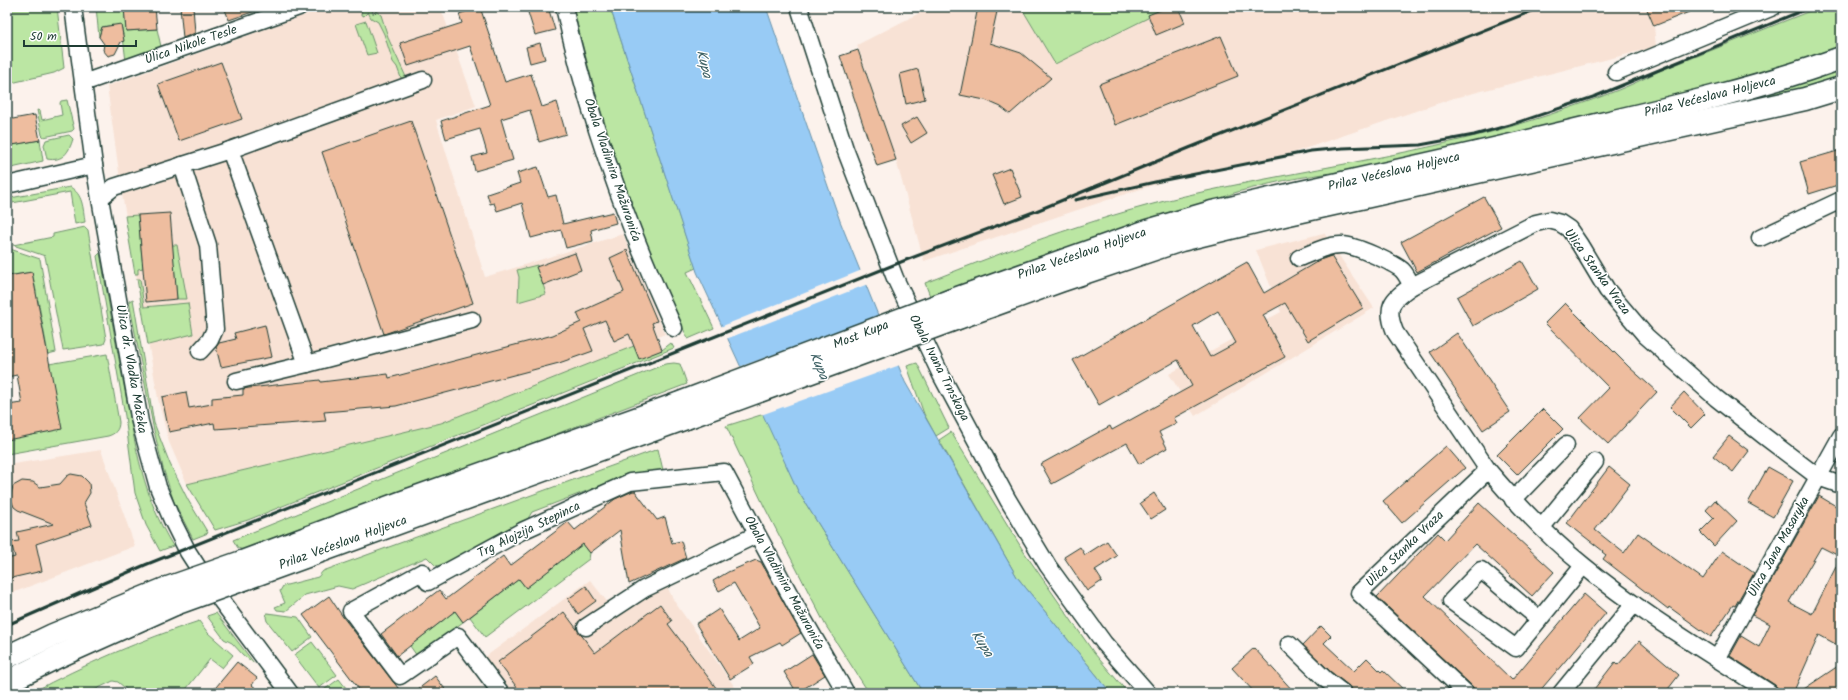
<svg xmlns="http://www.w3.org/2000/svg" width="1848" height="700" viewBox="0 0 1848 700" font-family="Kalam,sans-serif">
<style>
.built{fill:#f8e2d5}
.green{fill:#bbe6a3;stroke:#6d926c}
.water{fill:#98cbf5;stroke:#6892a8}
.pier{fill:#fcf2ec}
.building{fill:#eebd9f;stroke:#1f3d34;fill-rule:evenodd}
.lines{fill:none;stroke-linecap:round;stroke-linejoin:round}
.minor-casing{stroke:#1f3d34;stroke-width:19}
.highway-casing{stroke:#1f3d34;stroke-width:25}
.minor{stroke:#fff;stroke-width:16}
.highway{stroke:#fff;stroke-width:22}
.rail{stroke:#1f3d34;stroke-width:3}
.highway-bridge-casing{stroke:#1f3d34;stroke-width:25;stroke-linecap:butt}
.highway-bridge{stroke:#fff;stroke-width:22}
.labels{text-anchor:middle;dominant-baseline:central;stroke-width:3;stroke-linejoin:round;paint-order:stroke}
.street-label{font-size:13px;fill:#1f3d34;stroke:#fff}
.water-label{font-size:14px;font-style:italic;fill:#3d6064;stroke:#fff}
</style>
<rect width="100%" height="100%" fill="#fcf2ec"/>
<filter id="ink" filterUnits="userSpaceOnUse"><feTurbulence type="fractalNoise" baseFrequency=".025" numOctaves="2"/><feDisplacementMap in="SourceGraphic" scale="8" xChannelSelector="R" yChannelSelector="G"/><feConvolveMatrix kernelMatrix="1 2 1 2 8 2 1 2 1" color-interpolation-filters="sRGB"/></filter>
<g filter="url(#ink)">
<g class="built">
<path d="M327 7H437L443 14 476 106 436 120 485 277 623 234 665 334 441 423 187 484 169 442 159 404 122 194 107 86Z"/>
<path d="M931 7H1021L1055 64 1170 7H1646L1654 26 1656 47 1454 98 1289 154 1174 178 924 261 896 160 857 45Z"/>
<path d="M1324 233 1374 308 1195 416 1169 374 1281 312 1256 250Z"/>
<path d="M101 450 135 546 7 595V465Z"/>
<path d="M662 576 674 601 739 693H499L477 663 590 580 609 604Z"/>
</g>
<g class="green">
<path d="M7 7H57L64 68 54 73 7 84Z"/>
<path d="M96 7H124L126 31 157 29 162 51 126 62 122 28H115L113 25 102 27 99 37Z"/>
<path d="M362 7H372L373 14 376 11 381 15 389 40 406 77V80L401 78 397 67 393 62 384 34 378 22 371 18 368 12 364 16 361 15Z"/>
<path d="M573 7H610L696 268 687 272 714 328 688 339C679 319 669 299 661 278 624 191 595 99 573 7Z"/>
<path d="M1021 7H1170L1055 64Z"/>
<path d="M1820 7H1841V49L1754 78 1369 168C1331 173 1294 177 1257 187 1242 191 1227 193 1215 203L950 292 948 289 930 296 925 283C1015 247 1107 213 1202 192 1326 165 1452 150 1572 107 1601 97 1629 87 1657 72Z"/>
<path d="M366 21 377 53 367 55 356 24Z"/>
<path d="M1841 67V76L1817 86 1048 273Z"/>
<path d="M67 100 74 129 72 131 44 137 42 135 37 110 40 111 42 120 62 115 60 103 61 101Z"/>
<path d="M69 135 73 139C69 152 63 162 47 159L44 145 46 140Z"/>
<path d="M40 140 43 161 7 169V146Z"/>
<path d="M70 187C83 194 83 208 85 222L75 224 70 192 7 204V199L10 198Z"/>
<path d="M138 215 143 268 138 269V274H135L125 216Z"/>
<path d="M85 227 88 230 106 339 104 344 63 350 45 256 13 245 53 237V234Z"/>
<path d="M172 245H177L187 299H177Z"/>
<path d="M7 248 40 259 56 352 48 354 38 300H35L36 291 32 272 8 276 9 286H7Z"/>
<path d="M100 253C108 299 116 345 125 391 135 445 144 499 173 546L160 551 146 525 135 493 125 416 97 256Z"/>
<path d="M537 265 546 294 518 302 519 277 517 270Z"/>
<path d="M137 279H140L144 307 188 303 193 334 148 345Z"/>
<path d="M133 299 154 423 170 464 188 500 208 533 193 539 174 502 163 468 153 426 129 301Z"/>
<path d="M671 343 674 348 248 520 215 530 187 484 441 423 634 346 662 350Z"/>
<path d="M107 354 119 422C119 430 115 434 108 436L7 454V440L49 364Z"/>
<path d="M674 363 680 364 687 384 522 447 243 550 238 548 233 540 665 364Z"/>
<path d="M917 363 949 428 936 436 924 414 907 366Z"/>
<path d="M764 414 798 491 923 693H869L826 626 764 506 726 426Z"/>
<path d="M951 432 1024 552 1094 653 1128 693H1111L1017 577 939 440Z"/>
<path d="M658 449 663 470 634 478 631 474 532 512 524 525 446 564 436 566 427 557 352 589 338 586 305 595 286 611 277 610 275 607 285 603 280 591 283 586 318 577 323 571Z"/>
<path d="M583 544 590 553 589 559 485 637 470 617 519 579 526 588Z"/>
<path d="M455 611 463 622 417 656 410 646Z"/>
<path d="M216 613 254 663 243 655 232 643 224 639 207 616Z"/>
<path d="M267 613 298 617 312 637 292 652 267 621 266 617Z"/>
<path d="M199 621 208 633 233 655 222 668 210 659 183 693H131L118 682 113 681 88 693H31C85 664 141 640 199 621Z"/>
<path d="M312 642 337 675 319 688 294 655Z"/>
<path d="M339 679 350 693H322L321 692Z"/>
</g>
<path class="water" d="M610 7H766L840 221 905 382 1017 577 1111 693H923L798 491 697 272Z"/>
<g class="pier">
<path d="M862 270 868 284 726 339 720 327Z"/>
<path d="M881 316 900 365 761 415 739 367Z"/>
</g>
<g class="building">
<path d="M124 7H155L157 29 126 31Z"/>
<path d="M180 7H193L195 33 183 38Z"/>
<path d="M224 7H261V9L229 20Z"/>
<path d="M480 7 505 82 531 74 542 107 557 102 566 134 539 142 530 110 501 119 513 160 475 171 472 157 487 153 480 129 446 139 441 121 490 105 470 46 408 66 400 43 462 23 459 14Z"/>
<path d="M534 7H548L555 30 535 35 527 9Z"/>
<path d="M978 7H998L990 43 1021 53 1051 78 1010 114 1001 107 985 100 960 95Z"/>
<path d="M1168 7H1178L1185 23 1156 35 1148 15Z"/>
<path d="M1646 7H1699V8L1654 26Z"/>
<path d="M121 24 124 41 121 42 115 54 108 56 103 50 104 44 99 37 102 27Z"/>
<path d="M1221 36 1238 76 1115 125 1099 84Z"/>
<path d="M540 43 545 59 530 63 526 47Z"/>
<path d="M858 50 896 160 877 166 840 56Z"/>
<path d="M221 62 242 119 179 141 158 84Z"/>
<path d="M918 69 925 99 906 104 900 74Z"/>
<path d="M35 115 40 140 7 146V120Z"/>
<path d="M917 117 927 133 911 143 901 126Z"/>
<path d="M411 121 473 303 384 334 322 152Z"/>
<path d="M1841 150V184L1809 194 1800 162Z"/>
<path d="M538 167 548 197 556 195 563 224 613 212 616 223 591 230 593 241 566 248 561 230 531 238 522 203 497 211 494 203 490 204 487 194 520 183 517 173Z"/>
<path d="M1010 168 1022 197 1004 204 992 175Z"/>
<path d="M1484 197 1501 227 1417 272 1401 242Z"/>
<path d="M170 213 177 299 146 302 138 215Z"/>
<path d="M627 250 657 321 652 323 662 350 639 359 629 334 614 341 605 320 584 329 593 351 559 363 396 406 324 412 326 421 215 429 214 423 169 432 162 397 186 392 189 408 212 404V398L243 395V389L249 388 320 380 321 382 388 374 389 378 553 335 581 322 577 313 624 292 610 258Z"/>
<path d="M575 253 581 270 543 285 536 267Z"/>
<path d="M1331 256 1363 308 1308 341 1285 303 1263 315 1285 357 1174 418 1177 423 1159 432 1167 448 1139 464 1127 443 1052 484 1041 464 1110 426 1112 430 1192 386 1178 360 1099 405 1073 360 1247 262 1264 293 1320 260ZM1218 311 1236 343 1210 357 1193 326Z"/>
<path d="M1522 261 1538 289 1473 326 1457 297Z"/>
<path d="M32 272 62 429 7 440V405L22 403 17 375 7 377V335L10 334 7 319V286H9L8 276Z"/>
<path d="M1565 303 1629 367 1657 392 1608 444 1580 418 1609 388 1545 323Z"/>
<path d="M265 325 272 357 221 367 216 347 219 343 236 339 234 333Z"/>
<path d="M1457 333 1510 412 1483 430 1430 352Z"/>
<path d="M1684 392 1705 414 1691 428 1670 407Z"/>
<path d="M1543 409 1563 429 1517 475 1497 455Z"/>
<path d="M1729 436 1749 451 1733 472 1713 456Z"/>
<path d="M1446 446 1465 468 1402 523 1383 501Z"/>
<path d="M1609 467 1630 484 1595 530 1624 553 1638 533 1703 579 1722 551 1754 573 1735 606 1733 605 1711 637 1669 607 1668 609 1603 559 1606 555 1602 552 1603 551 1567 523Z"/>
<path d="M1768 467 1793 481 1773 517 1748 503Z"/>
<path d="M71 474 82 476 89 483 90 493 84 503 92 525 36 544 42 571 7 579V559L15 557 11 542 19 541 17 532 54 524 18 510 14 507 10 497 13 486 22 481 33 482 40 487 60 484 67 476Z"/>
<path d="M633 491H635L657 520 665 517 672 543 681 541 686 558 629 584 620 530 590 553 583 544 526 588 519 579 463 622 455 611 397 656 381 634 439 590 446 599 503 556 510 566 568 522 575 530 615 499Z"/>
<path d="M1154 493 1165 510 1151 519 1140 503Z"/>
<path d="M1819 496 1841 509V647L1819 635 1793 693H1779L1775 685 1730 656 1741 636 1759 647 1770 624 1752 615ZM1821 547 1841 557 1812 614 1789 602Z"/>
<path d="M1715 500 1737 521 1714 546 1700 532 1714 518 1706 510Z"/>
<path d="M1479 503 1554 572 1532 596 1475 544 1425 596 1512 680 1584 594 1606 613 1538 693H1475L1472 686 1377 597 1438 533 1445 540Z"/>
<path d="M1107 541 1117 556 1095 570 1102 581 1087 591 1064 557 1080 547 1085 555Z"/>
<path d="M756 560 761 562 801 633 782 645 780 642 750 657 754 664 730 679 696 624 719 609 739 641 760 628 734 583 719 591 713 581 728 572Z"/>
<path d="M586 586 596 601 578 614 568 599Z"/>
<path d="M329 596 343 617 402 693H362L303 615Z"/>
<path d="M660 604 672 621 668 624 720 693H521L498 662 564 612 595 653Z"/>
<path d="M1321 626 1331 636 1324 643 1354 671 1367 658 1381 672 1383 670 1407 693H1376L1369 687 1363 693H1352L1349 686 1331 672 1303 645Z"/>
<path d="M1639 641 1679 675 1665 693H1591L1615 662 1618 665Z"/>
<path d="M1254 648 1295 693H1255L1232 668Z"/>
<path d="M812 654 825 675 797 693 784 672Z"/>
<path d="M237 662 257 678 252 685 262 693H211Z"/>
<path d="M1841 664V693H1798Z"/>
<path d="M435 676 448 693H413Z"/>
</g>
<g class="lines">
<defs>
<g id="minor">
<path d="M73 7 94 165 140 422 158 487 172 520 188 552 208 583 290 693"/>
<path d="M564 7C588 117 627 225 674 328"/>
<path d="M799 7 845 149 895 278 941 375 1008 500 1048 566 1104 643 1148 693"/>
<path d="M1616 72 1773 7"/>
<path d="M83 83 299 7"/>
<path d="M230 150 307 364 236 381"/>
<path d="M182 165 208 245 215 329 210 340 200 351"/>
<path d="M7 185 94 165"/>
<path d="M100 198 114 187 230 150 423 80"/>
<path d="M1760 238 1841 200"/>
<path d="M1299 258C1312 253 1328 244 1343 245 1354 245 1394 263 1402 270 1407 275 1409 281 1412 286"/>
<path d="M307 364 472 320"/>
<path d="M1488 470 1395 332C1385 307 1391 300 1412 286L1536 223 1549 220 1560 223 1569 229 1580 245 1607 290 1646 336 1716 398 1764 436 1818 477 1841 485"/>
<path d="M1513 500 1566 445"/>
<path d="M1542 527 1595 462"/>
<path d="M1539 619 1481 570 1451 601 1516 648 1583 566"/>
<path d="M586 627 644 589 756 535"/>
<path d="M1289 644 1325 679 1343 693"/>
<path d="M1717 659 1841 436"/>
<path d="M501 693 458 636 400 676 351 611 422 572 428 582 522 531 630 482 724 472 797 608 846 693"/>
<path d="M1466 693 1359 593 1488 470C1517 504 1549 538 1584 566 1642 614 1707 652 1770 693"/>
<path d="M1561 693 1634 604"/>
</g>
<g id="highway">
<path d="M952 300 1147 231 1212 212C1340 183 1469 156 1597 125 1679 106 1761 87 1841 58"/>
<path d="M958 318 1060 281 1181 240 1284 215 1805 99 1841 88"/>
<path d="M242 562 400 503 680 403"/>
<path d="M247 578 686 418"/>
<path d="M7 657 53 635 165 589"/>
<path d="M7 682 57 657 175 604"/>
</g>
</defs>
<use href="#minor" class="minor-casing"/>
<use href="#highway" class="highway-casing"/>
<use href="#minor" class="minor"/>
<use href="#highway" class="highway"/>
<g class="rail">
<path d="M1075 200 1155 182 1311 151 1343 148 1420 145 1474 135 1510 125 1596 96 1811 7"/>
<path d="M7 625 145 565 696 344 906 260 1036 211 1189 148 1542 7"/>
</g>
<defs>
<g id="highway-bridge">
<path d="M680 403 952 300"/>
<path d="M686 418 958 318"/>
<path d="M165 589 242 562"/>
<path d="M175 604 247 578"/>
</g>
</defs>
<use href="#highway-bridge" class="highway-bridge-casing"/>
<use href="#highway-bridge" class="highway-bridge"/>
</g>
</g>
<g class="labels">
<g class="street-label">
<text transform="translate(191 45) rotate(-19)">Ulica Nikole Tesle</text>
<text transform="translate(1710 97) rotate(-14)">Prilaz Većeslava Holjevca</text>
<text transform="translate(612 170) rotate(71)">Obala Vladimira Mažuranića</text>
<text transform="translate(1394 172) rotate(-13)">Prilaz Većeslava Holjevca</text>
<text transform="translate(1082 254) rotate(-19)">Prilaz Većeslava Holjevca</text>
<text transform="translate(1597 272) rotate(54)">Ulica Stanka Vraza</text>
<text transform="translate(861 335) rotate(-21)">Most Kupa</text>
<text transform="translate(939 368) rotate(63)">Obala Ivana Trnskoga</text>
<text transform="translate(131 369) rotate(80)">Ulica dr. Vladka Mačeka</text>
<text transform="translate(529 530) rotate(-26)">Trg Alojzija Stepinca</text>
<text transform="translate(343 543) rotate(-20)">Prilaz Većeslava Holjevca</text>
<text transform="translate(1779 547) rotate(-61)">Ulica Jana Masaryka</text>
<text transform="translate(1405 549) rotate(-44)">Ulica Stanka Vraza</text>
<text transform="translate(784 583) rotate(61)">Obala Vladimira Mažuranića</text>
</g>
<g class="water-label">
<text transform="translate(704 64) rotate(76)">Kupa</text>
<text transform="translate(819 366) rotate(67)">Kupa</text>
<text transform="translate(982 644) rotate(57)">Kupa</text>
</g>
</g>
<rect width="1848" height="700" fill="none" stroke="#fff" stroke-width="24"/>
<rect x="12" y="12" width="1824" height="676" fill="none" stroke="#1f3d34" stroke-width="1.5" filter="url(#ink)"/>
<path d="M24 40v6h112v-6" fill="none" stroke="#1f3d34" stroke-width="2"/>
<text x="30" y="40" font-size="12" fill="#1f3d34" stroke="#ffffff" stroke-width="3" paint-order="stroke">50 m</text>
</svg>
